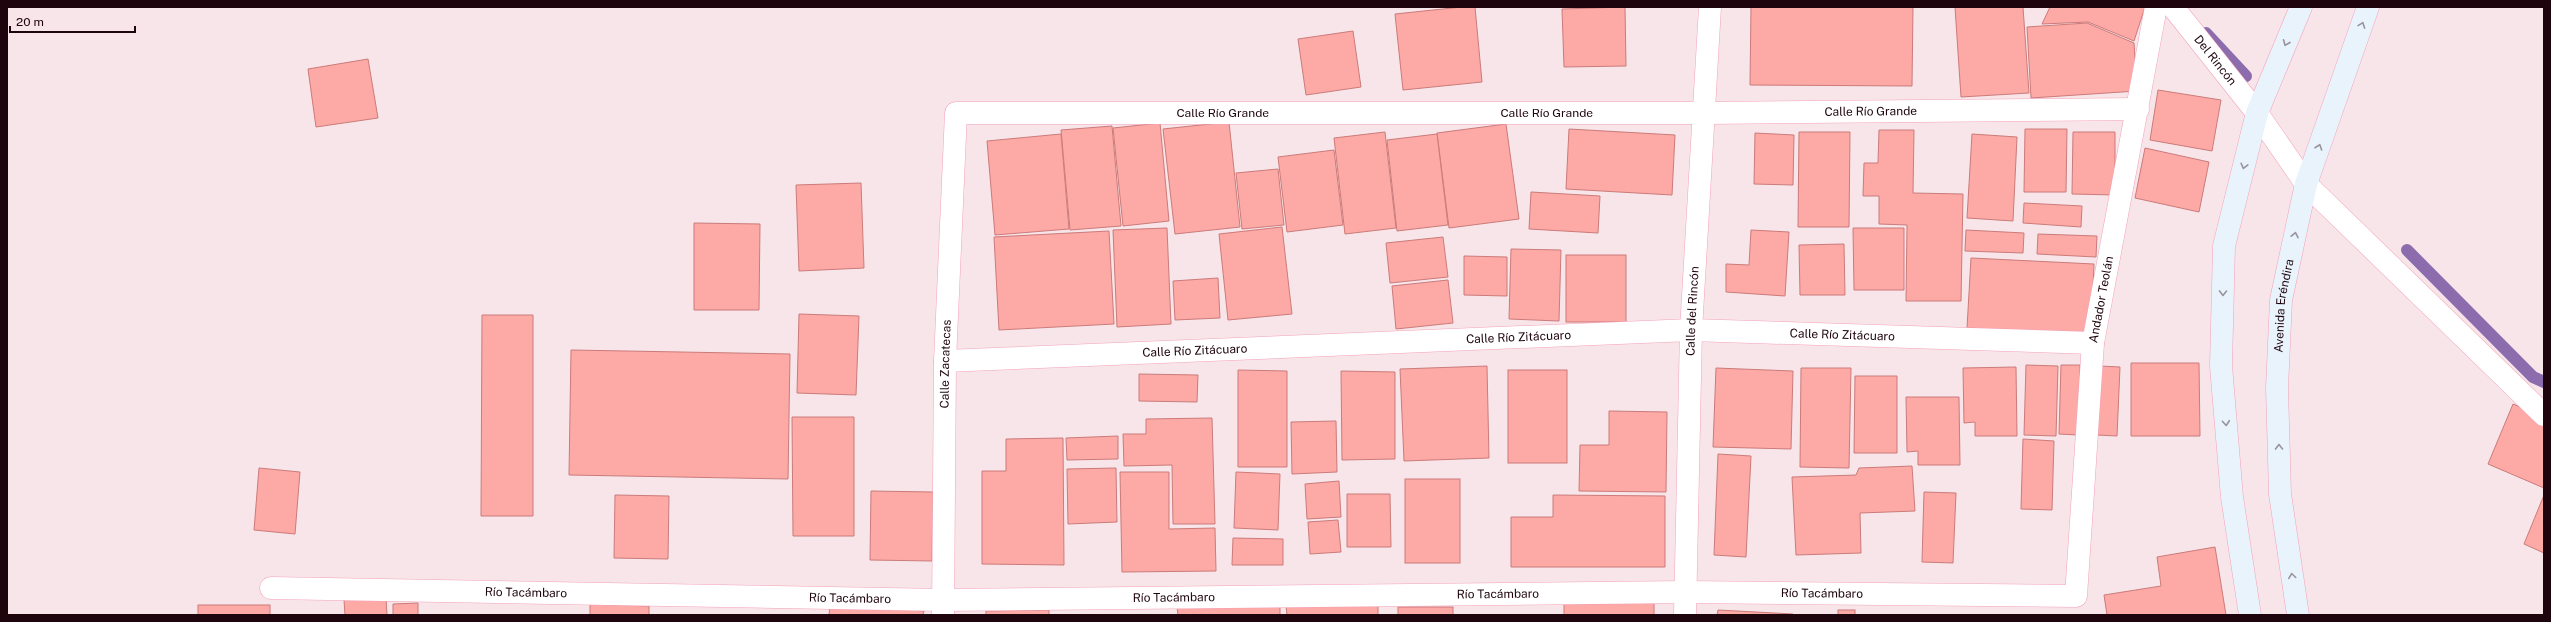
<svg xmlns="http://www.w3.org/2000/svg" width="2551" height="622" viewBox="0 0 2551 622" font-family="'Public Sans',sans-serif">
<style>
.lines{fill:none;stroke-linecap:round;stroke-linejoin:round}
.stream{stroke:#8c6cad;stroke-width:12}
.building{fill:#fda9a6;stroke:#cb7b7a}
.street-casing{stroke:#f4a2b9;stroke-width:23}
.secondary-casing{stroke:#f4a2b9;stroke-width:23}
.street{stroke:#fff;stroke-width:22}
.secondary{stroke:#e9f3fb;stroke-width:22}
.oneway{stroke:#98939c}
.labels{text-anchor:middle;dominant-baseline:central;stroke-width:3;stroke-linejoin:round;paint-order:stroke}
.street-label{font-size:12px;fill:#1e040d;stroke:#f7e5e9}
</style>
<rect width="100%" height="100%" fill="#f7e5e9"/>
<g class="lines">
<g class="stream">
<path d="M2206 33 2246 76"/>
<path d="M2407 250 2533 377 2544 382"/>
</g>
</g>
<g class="building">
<path d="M1462 7H1475L1482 82 1403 90 1395 14Z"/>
<path d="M1625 7 1626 66 1564 67 1562 9Z"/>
<path d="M1751 7H1913L1912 86 1750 85Z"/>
<path d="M1955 7H2023L2029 93 1961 97Z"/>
<path d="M2050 7H2145L2134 41 2088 22 2042 24Z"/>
<path d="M2087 23 2134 43 2137 91 2031 98 2027 27Z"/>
<path d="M1353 31 1361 87 1306 95 1298 39Z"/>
<path d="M368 59 378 118 316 127 308 69Z"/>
<path d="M2158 90 2221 100 2212 151 2150 140Z"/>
<path d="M1229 122 1240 227 1175 234 1163 129Z"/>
<path d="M1160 123 1169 221 1123 226 1113 128Z"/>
<path d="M1506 124 1519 219 1449 228 1437 133Z"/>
<path d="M1112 126 1121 226 1070 230 1061 130Z"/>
<path d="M1569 129 1675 135 1672 195 1566 189Z"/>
<path d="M2025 129H2067L2066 192H2024Z"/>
<path d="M1879 130H1914L1913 193 1963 194 1961 301H1906L1907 225 1879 224V196H1863L1864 163H1878Z"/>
<path d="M1385 132 1396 228 1345 234 1334 138Z"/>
<path d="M1799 132H1850L1849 227H1798Z"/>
<path d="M2073 132H2115V195L2072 194Z"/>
<path d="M1755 133 1794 135 1793 185 1754 184Z"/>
<path d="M1061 134 1069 229 995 235 987 141Z"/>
<path d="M1437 134 1448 225 1397 231 1387 140Z"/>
<path d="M1972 134 2017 137 2013 221 1967 218Z"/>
<path d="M2145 148 2209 162 2199 212 2135 198Z"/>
<path d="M1334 150 1343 225 1287 232 1278 157Z"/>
<path d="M1278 169 1284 225 1242 229 1236 173Z"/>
<path d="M861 183 864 268 799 271 796 185Z"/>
<path d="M1531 192 1600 196 1598 233 1529 229Z"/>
<path d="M2024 203 2082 206 2081 227 2023 223Z"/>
<path d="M694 223 760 224 759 310H694Z"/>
<path d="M1282 227 1292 314 1228 320 1219 234Z"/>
<path d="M1167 228 1171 324 1117 327 1113 230Z"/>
<path d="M1853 228H1904V290H1854Z"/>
<path d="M1751 230 1789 232 1785 296 1726 292V264L1749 265Z"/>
<path d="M1966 230 2024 233 2023 253 1965 251Z"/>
<path d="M1109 231 1114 324 999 330 994 237Z"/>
<path d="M2038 234 2097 236 2096 257 2037 254Z"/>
<path d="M1443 237 1448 277 1390 283 1386 243Z"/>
<path d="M1844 244 1845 295H1800L1799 245Z"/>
<path d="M1511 249 1561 250 1559 321 1509 319Z"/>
<rect x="1566" y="255" width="60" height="67"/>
<path d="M1464 256 1507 257V296L1464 295Z"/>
<path d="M1971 258 2094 264 2091 334 1967 328Z"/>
<path d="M1218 278 1220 318 1175 320 1173 281Z"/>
<path d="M1448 280 1453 323 1396 329 1392 286Z"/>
<path d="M799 314 859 316 856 395 797 393Z"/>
<path d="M482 315H533V516H481Z"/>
<path d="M571 350 790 354 788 479 569 475Z"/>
<path d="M2131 363H2199L2200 436H2131Z"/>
<path d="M2026 365 2058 366 2056 436 2024 435Z"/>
<path d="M2061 365H2080L2078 435 2059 434Z"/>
<path d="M1487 366 1489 458 1404 461 1400 369Z"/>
<path d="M2100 366 2120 367 2117 436 2097 435Z"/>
<path d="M2016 367 2017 436H1975V422L1964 423 1963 368Z"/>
<path d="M1716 368 1793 371 1791 449 1713 447Z"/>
<path d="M1801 368H1851L1849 468 1800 467Z"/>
<path d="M1238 370 1287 371V467H1238Z"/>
<rect x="1508" y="370" width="59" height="93"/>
<path d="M1341 371 1395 372V459L1342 460Z"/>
<path d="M1139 374 1198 375 1197 402 1139 401Z"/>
<path d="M1855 376H1897V453H1854Z"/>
<path d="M1906 397H1959L1960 465H1918V451L1907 452Z"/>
<path d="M2513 404 2544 417V488L2488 464Z"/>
<path d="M1609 411 1667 412 1666 492 1579 491 1580 445H1609Z"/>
<path d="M792 417H854V536H793Z"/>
<path d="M1212 418 1215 524H1173L1172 465 1124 466 1123 434H1146V419Z"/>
<path d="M1336 421 1337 472 1292 474 1291 422Z"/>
<path d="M1118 436V459L1067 460 1066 438Z"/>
<path d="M1063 438 1064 565 982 564V471H1006V439Z"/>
<path d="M2023 439 2054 441 2052 510 2021 509Z"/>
<path d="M1718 454 1751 456 1746 557 1714 555Z"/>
<path d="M1912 466 1915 511 1860 513 1861 553 1796 555 1792 477 1856 475 1859 468Z"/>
<path d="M259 468 300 472 295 534 254 530Z"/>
<path d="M1116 468 1117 522 1068 524 1067 469Z"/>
<path d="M1120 472H1169V529L1215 528 1216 571 1122 572Z"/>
<path d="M1236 472 1280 474 1278 530 1234 528Z"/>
<rect x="1405" y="479" width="55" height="84"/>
<path d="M1339 481 1341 517 1307 519 1305 484Z"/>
<path d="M871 491 933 492 932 561 870 560Z"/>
<path d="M1924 492 1956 493 1953 563 1922 562Z"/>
<path d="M1347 494H1390L1391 547H1347Z"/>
<path d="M615 495 669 496 668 559 614 558Z"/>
<path d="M1553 495 1665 496V567H1511V517H1553Z"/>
<path d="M2544 495V553L2524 544Z"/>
<path d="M1338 520 1341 552 1310 554 1308 522Z"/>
<path d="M1233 538 1283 539V565H1232Z"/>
<path d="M2215 547 2226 615H2107L2104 595 2161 586 2157 557Z"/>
<path d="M386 598 387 615H345L344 600Z"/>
<path d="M418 603V615H393V604Z"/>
<path d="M1654 603V615H1564V604Z"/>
<path d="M590 604 649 606V615H590Z"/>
<path d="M1378 604V615H1287L1286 606Z"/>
<rect x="198" y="605" width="72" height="10"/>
<path d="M830 605 924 611 923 615H829Z"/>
<path d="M1177 607H1280V615H1178Z"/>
<rect x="1398" y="607" width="55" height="8"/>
<path d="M1049 610V615H986V611Z"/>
<path d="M1718 610 1793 614V615H1717Z"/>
<rect x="1838" y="610" width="17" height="5"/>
</g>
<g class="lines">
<defs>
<g id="street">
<path id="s1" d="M2173 7 2257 113 2306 184 2544 415"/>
<path id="s2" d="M945 361 1691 330 2093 343"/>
<path id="s3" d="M271 588 943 600 1686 592 2076 596 2093 343 2156 7"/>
<path id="s4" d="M943 615 945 361 956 113H1705L2138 109"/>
<path id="s5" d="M1685 615 1691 330 1710 7"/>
</g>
<g id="secondary">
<path d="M2250 615 2232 497 2221 366 2224 246 2257 113 2301 7"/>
<path id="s6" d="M2298 615 2280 494 2277 388 2281 300 2306 184 2368 7"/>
</g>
</defs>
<use href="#street" class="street-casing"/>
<use href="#secondary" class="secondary-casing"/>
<use href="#street" class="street"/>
<use href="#secondary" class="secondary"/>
</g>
<defs><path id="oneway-chevron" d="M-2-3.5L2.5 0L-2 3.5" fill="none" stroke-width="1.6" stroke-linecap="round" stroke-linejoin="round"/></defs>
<g class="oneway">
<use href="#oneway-chevron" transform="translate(2362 25) rotate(-70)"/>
<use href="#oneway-chevron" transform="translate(2286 43) rotate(112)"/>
<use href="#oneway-chevron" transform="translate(2319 147) rotate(-71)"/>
<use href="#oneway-chevron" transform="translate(2244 166) rotate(104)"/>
<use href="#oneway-chevron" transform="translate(2295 235) rotate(-78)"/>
<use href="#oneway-chevron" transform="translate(2223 293) rotate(91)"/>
<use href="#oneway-chevron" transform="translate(2226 423) rotate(85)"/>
<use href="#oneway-chevron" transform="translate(2279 447) rotate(-91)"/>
<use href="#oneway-chevron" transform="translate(2292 576) rotate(-98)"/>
</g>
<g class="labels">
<g class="street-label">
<text stroke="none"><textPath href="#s1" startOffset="68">Del Rincón</textPath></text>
<text stroke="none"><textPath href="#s4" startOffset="1417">Calle Río Grande</textPath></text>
<text stroke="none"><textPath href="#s4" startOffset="769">Calle Río Grande</textPath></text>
<text stroke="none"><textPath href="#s4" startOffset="1093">Calle Río Grande</textPath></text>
<text stroke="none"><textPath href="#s3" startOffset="2103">Andador Teolán</textPath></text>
<text stroke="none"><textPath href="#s6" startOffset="311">Avenida Eréndira</textPath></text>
<text stroke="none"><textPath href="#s5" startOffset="304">Calle del Rincón</textPath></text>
<text stroke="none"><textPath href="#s2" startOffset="898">Calle Río Zitácuaro</textPath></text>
<text stroke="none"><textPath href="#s2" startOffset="574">Calle Río Zitácuaro</textPath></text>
<text stroke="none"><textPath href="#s2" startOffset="250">Calle Río Zitácuaro</textPath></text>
<text stroke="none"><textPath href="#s4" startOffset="251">Calle Zacatecas</textPath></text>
<text stroke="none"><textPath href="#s3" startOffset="255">Río Tacámbaro</textPath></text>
<text stroke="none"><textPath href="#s3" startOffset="1551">Río Tacámbaro</textPath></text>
<text stroke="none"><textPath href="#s3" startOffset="1227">Río Tacámbaro</textPath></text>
<text stroke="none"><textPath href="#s3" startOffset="903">Río Tacámbaro</textPath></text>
<text stroke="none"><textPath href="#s3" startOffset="579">Río Tacámbaro</textPath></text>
</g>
</g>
<rect width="2551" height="622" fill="none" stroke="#1e040d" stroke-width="16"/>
<path d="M10 26v6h125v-6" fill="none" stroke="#1e040d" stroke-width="2"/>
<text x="16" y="26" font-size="12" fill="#1e040d" stroke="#f7e5e9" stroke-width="3" paint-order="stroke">20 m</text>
</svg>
